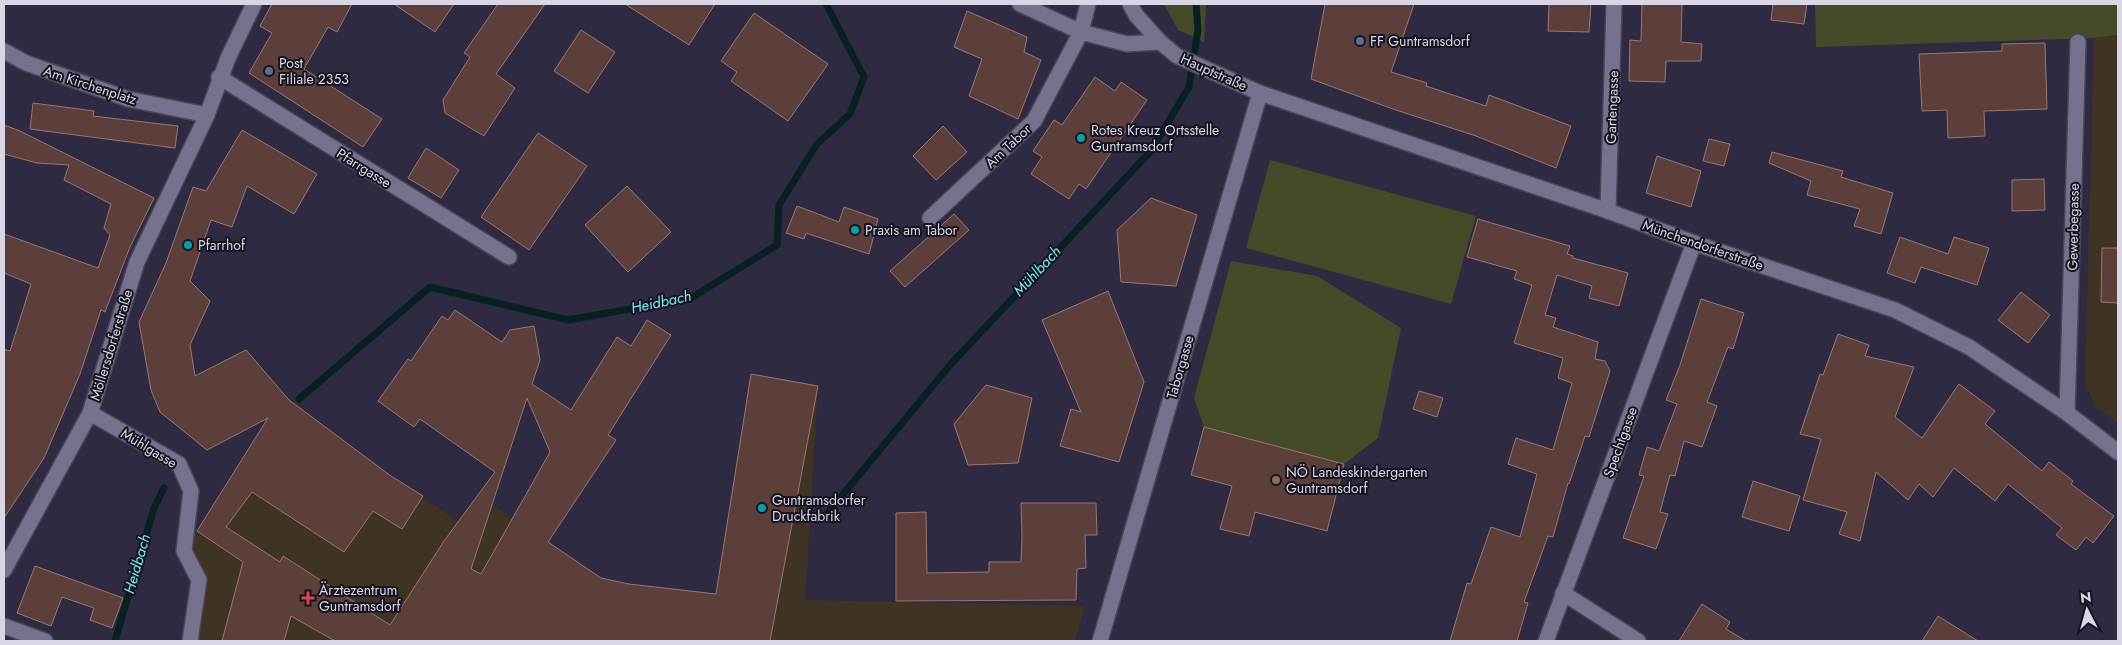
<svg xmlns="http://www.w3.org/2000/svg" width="2122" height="645" viewBox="0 0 2122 645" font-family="Jost,sans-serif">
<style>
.commercial{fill:#3f3324}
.green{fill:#454b29}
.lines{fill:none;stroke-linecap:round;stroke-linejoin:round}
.stream{stroke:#072123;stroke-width:7}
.building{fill:#5c3f3a;stroke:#997873;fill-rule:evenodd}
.minor-casing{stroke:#494559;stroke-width:18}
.minor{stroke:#76728d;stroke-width:15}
.service-dot{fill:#5c6f8a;stroke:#16141f;stroke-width:2}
.culture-dot{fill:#0f9aa8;stroke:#16141f;stroke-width:2}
.education-dot{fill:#8d6e63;stroke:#16141f;stroke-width:2}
.health-dot{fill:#e0444e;stroke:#16141f;stroke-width:2}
.labels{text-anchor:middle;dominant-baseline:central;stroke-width:4;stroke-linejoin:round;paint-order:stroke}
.poi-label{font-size:14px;fill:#d9d7e6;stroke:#16141f;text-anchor:start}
.street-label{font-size:14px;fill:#d9d7e6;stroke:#16141f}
.water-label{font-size:15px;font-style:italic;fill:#76edf8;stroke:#16141f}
</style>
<rect width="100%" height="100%" fill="#2e2a41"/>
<g class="commercial">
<path d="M2118 35V423L2096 407 2085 385 2094 38Z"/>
<path d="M751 374 818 386 805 600 1085 606 1075 641H190L199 580 184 551 289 400 391 476 458 521 478 495 601 578 629 584 716 594Z"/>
</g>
<g class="green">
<path d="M1164 4H1206L1204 42 1178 30Z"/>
<path d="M1815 4H2118V35L2094 38 1816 47Z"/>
<path d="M1270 160 1476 216 1451 304 1246 248Z"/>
<path d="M1231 261 1317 276 1401 328 1378 438 1344 464 1204 427 1194 398Z"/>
</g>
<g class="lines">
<g class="stream">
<path d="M299 399 430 287 568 320 691 298 777 245 779 205 817 144 850 114 864 77 826 4"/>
<path d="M825 516 950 365 1151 151 1189 87 1198 30 1196 4"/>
<path d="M115 641 154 508 164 488"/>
</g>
</g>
<g class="building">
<path d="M272 4H352L337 32 328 27 304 69 382 119 363 147 249 73 272 33 260 26Z"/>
<path d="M394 4H454L435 32Z"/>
<path d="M498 4H545L496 74 515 88 484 136 445 113 443 100 470 57 464 53Z"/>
<path d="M625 4H715L689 45Z"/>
<path d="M1325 4H1414L1391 72 1427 83 1426 86 1486 106 1489 95 1571 126 1556 168 1476 136 1393 109 1311 79Z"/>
<path d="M1549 4H1591L1589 32 1548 31Z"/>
<path d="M1642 4H1682L1681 42 1702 44 1701 61H1666L1665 82 1629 81 1630 40 1641 41Z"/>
<path d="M1773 4H1807L1804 24 1771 20Z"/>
<path d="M967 11 1027 37 1024 52 1041 60 1018 119 969 96 982 59 954 47Z"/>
<path d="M754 13 828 64 788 121 731 81 737 72 721 61Z"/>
<path d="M581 30 615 52 588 93 554 71Z"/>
<path d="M2045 43 2047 109 1984 111 1985 136 1948 138 1947 110 1922 111 1919 54 2002 51V44Z"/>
<path d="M1095 77 1115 91 1121 82 1147 100 1086 189 1079 184 1069 199 1031 174 1042 157 1033 151 1054 120 1062 125Z"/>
<path d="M33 103 94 111 93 116 178 126 175 148 30 129Z"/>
<path d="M4 125 20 131 154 198 130 247 105 312 101 310 80 374 44 458 4 518V349L10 351 31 284 4 273V234L98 268 110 235 104 228 111 204 64 180 69 165 37 163 4 154Z"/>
<path d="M943 126 967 152 936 180 913 156Z"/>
<path d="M242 130 317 174 294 214 247 186 232 227 211 220 190 281 210 301 190 345 195 376 246 350 289 400 391 476 423 496 402 529 373 511 344 552 252 492 226 527 280 562 283 556 390 625 444 541 495 472 420 419 414 427 378 401 408 359 411 361 442 316 448 320 455 310 502 342 510 330 534 326 540 360 532 384 571 410 617 337 631 346 647 320 671 335 608 435 616 440 548 542 601 578 629 584 716 594 751 374 818 386 770 641H335L291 616 284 641H222L243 562 197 531 268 418 207 450 160 412 151 390 139 322 166 263 193 187 206 191ZM527 398 550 452 481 574 471 569Z"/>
<path d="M538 133 587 166 529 250 481 217Z"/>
<path d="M1709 139 1730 144 1724 166 1703 161Z"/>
<path d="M426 148 459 170 441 198 408 178Z"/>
<path d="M1772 152 1843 171 1841 177 1893 193 1881 234 1854 226 1860 209 1807 195 1811 181 1769 163Z"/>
<path d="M1657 156 1701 171 1691 207 1646 193Z"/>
<path d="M2044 179 2045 210 2012 211V180Z"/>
<path d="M627 186 671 232 628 272 585 225Z"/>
<path d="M1151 198 1197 215 1176 286 1121 282 1117 230Z"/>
<path d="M797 206 839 222 844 207 878 219 869 254 806 233 804 239 786 233Z"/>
<path d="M954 214 969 230 905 287 890 271Z"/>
<path d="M1478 219 1570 246 1567 254 1573 256V258L1628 273 1619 306 1589 298 1592 286 1557 275 1545 315 1556 318 1553 327 1598 342 1595 359 1605 361 1610 371 1589 437 1585 436 1569 484 1568 483 1553 537 1548 536 1524 602 1528 603 1517 641H1450L1467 583 1471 584 1491 527 1520 537 1537 474 1508 464 1516 438 1553 450 1572 383 1558 378 1563 358 1514 343 1532 285 1514 279 1517 271 1467 257Z"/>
<path d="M1900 237 1948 254 1954 237 1989 248 1977 285 1921 267 1915 283 1887 273Z"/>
<path d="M2102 248H2118V303L2101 302Z"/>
<path d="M1108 291 1144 382 1119 462 1060 446 1071 409 1081 412 1042 320Z"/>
<path d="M2021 292 2050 315 2028 343 1998 320Z"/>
<path d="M1701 299 1744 313 1733 349 1728 347 1707 402 1717 406 1702 447 1684 441 1675 476 1670 475 1660 512 1668 514 1656 549 1623 538 1644 476 1639 475 1647 447 1659 451 1677 404 1666 400 1680 365Z"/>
<path d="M1838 334 1869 345 1865 356 1914 367 1895 417 1922 438 1959 384 1995 411 1985 424 2042 471 2049 462 2073 481 2071 484 2114 516 2093 543 2086 537 2076 550 2056 535 2062 528 2008 484 1995 501 1954 468 1933 497 1919 484 1908 500 1876 472 1860 541 1839 534 1847 512 1803 500 1821 439 1800 434 1820 374 1823 375Z"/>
<path d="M986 385 1032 398 1018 463 968 465 954 424Z"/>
<path d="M1419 391 1443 398 1437 417 1413 409Z"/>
<path d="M1204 427 1344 464 1327 531 1255 512 1249 536 1220 529 1232 486 1191 475Z"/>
<path d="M1753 481 1800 496 1789 531 1742 517Z"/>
<path d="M1021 503H1096L1097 535H1085L1086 568 1077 569 1076 600 896 601V513L926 512 927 573 989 572V562H1021L1022 536Z"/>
<path d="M35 566 123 598 112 628 90 620 94 608 62 597 51 626 17 613Z"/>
<path d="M1702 604 1730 622 1726 629 1746 641H1679Z"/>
<path d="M1938 616 1978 641H1922Z"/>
</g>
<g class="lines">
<defs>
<g id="minor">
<path d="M1020 4 1081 32 1127 44 1160 42"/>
<path d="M1130 4 1136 15 1160 42 1177 56 1260 93 1608 211 1694 243 1895 310 1969 347 2067 413 2118 452"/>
<path d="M4 51 26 63 128 99 207 115"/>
<path d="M219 77 509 257"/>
<path d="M1608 211 1614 4"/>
<path d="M930 218 1034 121 1081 32 1088 4"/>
<path d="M90 413 179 464 191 491 184 551 199 580 190 641"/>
<path d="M2067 413 2078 42"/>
<path d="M4 570 90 413 137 262 207 115 228 58 254 4"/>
<path d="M1563 593 1638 641"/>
<path d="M4 626 45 641"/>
<path d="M1100 641 1260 93"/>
<path d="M1546 641 1694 243"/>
</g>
</defs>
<use href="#minor" class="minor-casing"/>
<use href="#minor" class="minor"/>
</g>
<g class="service-dot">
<circle cx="1360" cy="41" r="5"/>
<circle cx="269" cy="71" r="5"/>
</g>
<g class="culture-dot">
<circle cx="1081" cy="138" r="5"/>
<circle cx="855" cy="230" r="5"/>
<circle cx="188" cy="245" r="5"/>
<circle cx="762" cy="508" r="5"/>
</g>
<circle class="education-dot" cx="1276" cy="480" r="5"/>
<path class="health-dot" d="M305.5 590.5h5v5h5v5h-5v5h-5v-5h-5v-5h5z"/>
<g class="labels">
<g class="poi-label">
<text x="1370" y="41">FF Guntramsdorf</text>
<text x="279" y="63">Post<tspan x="279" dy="16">Filiale 2353</tspan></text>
<text x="1091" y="130">Rotes Kreuz Ortsstelle<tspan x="1091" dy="16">Guntramsdorf</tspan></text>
<text x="865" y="230">Praxis am Tabor</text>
<text x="198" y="245">Pfarrhof</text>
<text x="1286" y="472">NÖ Landeskindergarten<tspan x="1286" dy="16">Guntramsdorf</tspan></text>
<text x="772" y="500">Guntramsdorfer<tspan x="772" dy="16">Druckfabrik</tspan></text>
<text x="319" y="590">Ärztezentrum<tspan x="319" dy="16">Guntramsdorf</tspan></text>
</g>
<g class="street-label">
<text transform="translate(1214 72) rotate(24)">Hauptstraße</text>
<text transform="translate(90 85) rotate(18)">Am Kirchenplatz</text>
<text transform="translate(1612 107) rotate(-88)">Gartengasse</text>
<text transform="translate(1008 146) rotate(-43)">Am Tabor</text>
<text transform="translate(364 168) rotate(32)">Pfarrgasse</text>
<text transform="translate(2073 227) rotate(-89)">Gewerbegasse</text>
<text transform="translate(1703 245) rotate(19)">Münchendorferstraße</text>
<text transform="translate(111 345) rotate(-73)">Möllersdorferstraße</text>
<text transform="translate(1180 367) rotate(-74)">Taborgasse</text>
<text transform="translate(1620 442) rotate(-70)">Spechtgasse</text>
<text transform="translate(149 448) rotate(31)">Mühlgasse</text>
</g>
<g class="water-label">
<text transform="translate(1037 271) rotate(-47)">Mühlbach</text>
<text transform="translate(661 302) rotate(-12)">Heidbach</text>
<text transform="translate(137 564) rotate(-74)">Heidbach</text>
</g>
</g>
<rect width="2122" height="645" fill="none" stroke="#d9d7e6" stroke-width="10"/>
<g transform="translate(2087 610) rotate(354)" stroke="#16141f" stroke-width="4" paint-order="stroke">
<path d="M0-4L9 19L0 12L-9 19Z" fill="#d9d7e6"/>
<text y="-8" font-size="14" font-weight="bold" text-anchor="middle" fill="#d9d7e6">N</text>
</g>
</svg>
